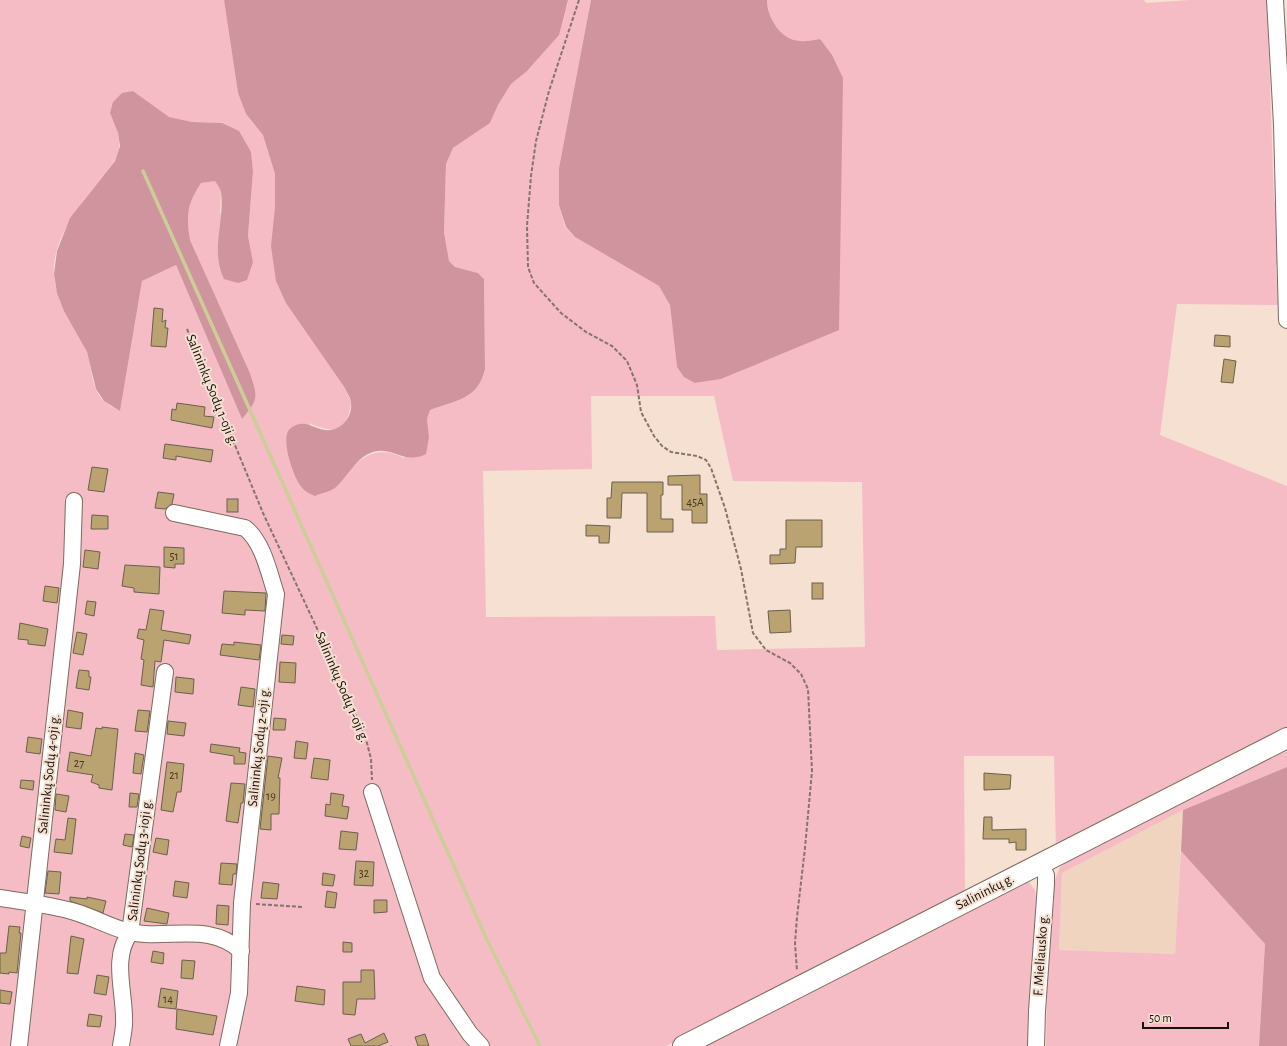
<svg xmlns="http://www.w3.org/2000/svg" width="1287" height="1046" viewBox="0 0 1287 1046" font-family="'Alegreya Sans',sans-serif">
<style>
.built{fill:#f0d4c0}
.green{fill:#f5bcc5;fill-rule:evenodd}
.forest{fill:#cf949e}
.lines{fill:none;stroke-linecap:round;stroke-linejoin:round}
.stream{stroke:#cccd97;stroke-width:3.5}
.building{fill:#bba271;stroke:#69604d}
.minor-casing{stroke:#7e6b5d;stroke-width:18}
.major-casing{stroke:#7e6b5d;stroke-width:22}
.path{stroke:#83756b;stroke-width:2;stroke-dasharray:4 2;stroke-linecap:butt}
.minor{stroke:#fff;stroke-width:16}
.major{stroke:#fff;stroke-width:20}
.labels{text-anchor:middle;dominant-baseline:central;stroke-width:4;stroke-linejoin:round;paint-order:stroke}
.number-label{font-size:12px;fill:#423625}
.street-label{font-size:14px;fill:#19120c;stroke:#f5e0d1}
</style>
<rect width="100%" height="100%" fill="#f5e0d1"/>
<path class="built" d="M1183 810 1175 954 1059 950 1062 873Z"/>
<g class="green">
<path d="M0 0H224L238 93 246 114 263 135 275 174V208L351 403C347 433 335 434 309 423L334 488C354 464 371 441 404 458L429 437 427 419 430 410C457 400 478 400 485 369L484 279 478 273 455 267 449 261 444 232 446 164 453 148 490 123 498 105 511 84 526 72 567 6 568 0H591L559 168V205L565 227 575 237 659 286 670 304 677 367 696 383 721 379 839 329 820 39C814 40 806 42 800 41 781 40 767 18 767 0H1144L1146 3 1190 0H1267L1274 201 1287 200V265L1276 266 1278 305 1177 304 1160 435 1287 486V730L1056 848 1054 756H964L965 894 666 1046H0ZM133 91 168 117 192 122 222 123 251 152 253 171 248 236 253 262 220 212 221 190 215 181 201 183 191 198 187 218 190 240 249 371 242 419 176 265 142 281 120 411C115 408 108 405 104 401 90 389 93 366 86 351 74 325 57 304 54 276 51 238 81 204 102 177 109 168 119 158 119 145 120 134 114 124 110 113ZM591 396H714L733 481 862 482 865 647 717 650 715 616 486 617 483 471 592 469Z"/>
<path d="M1287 748V767L1183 810 1062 873 1059 950 1175 954 1181 851 1265 944 1259 1046H1046L1048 951 1054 882 1060 867 1067 861Z"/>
<path d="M1028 881 1035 890 1036 898 1028 1046H700Z"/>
</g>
<g class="forest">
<path d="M224 0H568L559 35 526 72 511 84 498 105 490 123 453 148 446 164 444 232 449 261 455 267 478 273 484 279 485 369C478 400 456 400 430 410L427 419 429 437 426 454C404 465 392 446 373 452 355 458 348 477 335 488 330 492 320 493 315 496 308 493 304 491 300 485 293 475 279 436 291 428 304 418 312 428 325 430 341 432 353 417 351 403 351 398 347 393 345 388L286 303 276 281 271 246 275 208V174L263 135 246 114 238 93Z"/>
<path d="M591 0H767C767 18 781 40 800 41 806 42 813 40 820 39L832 55 843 78 839 330 721 379 695 383 684 377 677 367 670 305 659 286 575 237 566 227 559 205V168Z"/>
<path d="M133 91 169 117 192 122 222 123 239 131 251 152 253 171 248 236 253 262 247 280 238 283 224 279C210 249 225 222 221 192 220 188 217 184 215 181L201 183C187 204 186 215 190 240L249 371C258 397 259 398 242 419L176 265 142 281 120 411 104 401 96 389 87 352 64 311 57 293 54 274 57 251 70 218 115 161 120 146 118 133 110 113 113 102 122 93Z"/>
<path d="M1287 767V1046H1259L1265 944 1181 851 1183 810Z"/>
</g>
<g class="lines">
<path class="stream" d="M143 171 487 940 540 1046"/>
</g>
<g class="building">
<path d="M154 308 163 309 162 322 166 320 165 328H168L166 347 151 346Z"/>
<path d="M1215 335 1230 336V347L1214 346Z"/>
<path d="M1224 359 1236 361 1233 383 1221 382Z"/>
<path d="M177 403 205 407 204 416 214 417 212 428 171 420 172 409 176 410Z"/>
<path d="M165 444 213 450 211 462 176 456V460L163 458Z"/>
<path d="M92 467 108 469 104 492 88 490Z"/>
<path d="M700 475V494H707V523H692V510H682V485H668V476Z"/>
<path d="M612 482H663V495H661V519H673V532H647V493H622L621 518H607V498H611Z"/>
<path d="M158 492 174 494 172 504 165 509 155 508Z"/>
<rect x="227" y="499" width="11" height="13"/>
<path d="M92 515 108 516V529H91Z"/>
<path d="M786 520H822V547H796L795 563 770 564V555H780V549H786Z"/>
<path d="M586 525 610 526 609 543H599V536H586Z"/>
<path d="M164 547 184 548V564H175V568L164 567Z"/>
<path d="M85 550 100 552 98 569 83 567Z"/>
<path d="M125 565 160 567 159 594 134 592V588L122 586Z"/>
<rect x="812" y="583" width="11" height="16"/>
<path d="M45 586 59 588 57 603 43 601Z"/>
<path d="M224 591 266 593 265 611 245 610V615L222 613Z"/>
<path d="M87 601 96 602 94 616 85 614Z"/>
<path d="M150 609 164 611 161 630 191 635 189 644 164 640 161 662 155 661 153 687 141 685 144 660 141 659 144 640 137 638 139 629 146 630Z"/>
<path d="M790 610 791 632 770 633 768 611Z"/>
<path d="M20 623 48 629 45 646 28 644V640L18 639Z"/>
<path d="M77 632 87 634 83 655 73 653Z"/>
<path d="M282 635 294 636 293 645 281 644Z"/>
<path d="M234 642 261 645 259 660 220 655 222 644 234 645Z"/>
<path d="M280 662 296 663 295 683 279 682Z"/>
<path d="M79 670 89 671V677H91L89 690 76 688Z"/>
<path d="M176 677 194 679 193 694 175 692Z"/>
<path d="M241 687 255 689 253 707 238 705Z"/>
<path d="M68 710 83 713 81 729 66 727Z"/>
<path d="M138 710 150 711 147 732 135 731Z"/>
<path d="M274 718 286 719 285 730H273Z"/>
<path d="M168 721 186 723 184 736 167 734Z"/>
<path d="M102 727 118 729 112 790 99 788V785L91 782 93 775 67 771 70 752 91 756 96 728 102 729Z"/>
<path d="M28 737 42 739 40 754 26 752Z"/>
<path d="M296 741 308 743 306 759 294 758Z"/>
<path d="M211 744 240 748 239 752 246 753 245 764H234V756L210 752Z"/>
<path d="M135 753 144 755 141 774 133 773Z"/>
<path d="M268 756 282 758 278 778H280L279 814H271V830L260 829Z"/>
<path d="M314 758 330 760 328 780 311 778Z"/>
<path d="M167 762 184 764 181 792H177L173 812 161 810Z"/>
<path d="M984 773 1011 775 1010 789 984 790Z"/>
<path d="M21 780 34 781 33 790 20 788Z"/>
<path d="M231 783 245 784 243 803H241L238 823 226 821Z"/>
<path d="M130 793 139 794 137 807H129Z"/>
<path d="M331 793 344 795 342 806 349 807 347 819 325 816 326 804 330 805Z"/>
<path d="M56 794 69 796 66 812 55 810Z"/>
<path d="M984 817H992V830L1026 829V850H1016V842L1009 843V839H983Z"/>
<path d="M68 818 76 819 72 854 54 852 56 839 65 840Z"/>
<path d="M341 831 358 833 356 850 339 849Z"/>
<path d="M125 834 134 835 132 847 123 845Z"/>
<path d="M22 836 31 838 29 848 20 846Z"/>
<path d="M156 838 169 840 167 855 153 852Z"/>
<path d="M356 861 374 862 373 886 354 885Z"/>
<path d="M221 863 237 864 236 874H233L232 885 219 884Z"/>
<path d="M48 871 61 872 59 894 45 893Z"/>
<path d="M323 873 335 875 333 886 322 885Z"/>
<path d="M175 881 189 883 187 898 173 896Z"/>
<path d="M263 882 279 884 277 899 261 898Z"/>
<path d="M327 891 337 893 335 908 325 907Z"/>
<path d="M70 897 87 899V897L106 901 103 913 70 901Z"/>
<path d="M374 900H387V912L374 913Z"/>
<path d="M217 905 229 906 228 925 216 924Z"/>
<path d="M147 908 169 913 167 924 144 921Z"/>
<path d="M9 926 20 927 19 933H21L17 973 9 972V974L0 973V953H6Z"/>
<path d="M71 936 84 939 78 974 67 973Z"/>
<path d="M343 942 352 943V952H343Z"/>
<path d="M153 951 164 953 163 964 151 962Z"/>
<path d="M182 960 195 961 193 979 181 978Z"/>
<path d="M361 970H374L375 999H357L355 1015 343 1014V982H361Z"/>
<path d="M97 975 109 977 106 995 94 993Z"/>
<path d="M297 986 325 990 324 1005 295 1001Z"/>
<path d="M161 988 178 991 176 1009 158 1007Z"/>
<path d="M0 990 12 992 10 1004 0 1003Z"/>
<path d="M177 1009 217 1016 213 1035 176 1029Z"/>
<path d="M89 1014 102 1016 100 1027 87 1026Z"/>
<path d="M384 1033 388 1042 378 1046H351L348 1039 361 1034 365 1043Z"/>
<path d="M425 1034 429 1046H418L415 1037Z"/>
</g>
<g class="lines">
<defs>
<g id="minor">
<path d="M1275 0 1282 124 1287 320"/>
<path d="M174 513 245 528C263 542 269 573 276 594L242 903 239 993 228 1046"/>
<path d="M372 792 432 978 470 1034 481 1046"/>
<path d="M0 898C25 902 51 905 75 912 99 919 119 933 145 934 179 936 213 925 241 951"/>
<path d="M19 1046 72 564 74 501"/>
<path d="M121 1046C122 1037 125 1027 124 1018 124 990 112 957 130 933L165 672"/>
<path d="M1036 1046 1037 1011 1046 884V875L1040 864"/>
</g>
<path id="major" d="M683 1046 1287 738"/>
</defs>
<use href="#minor" class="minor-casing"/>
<use href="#major" class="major-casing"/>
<g class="path">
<path d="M579 0 549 91 536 141 531 176 527 226 528 267 534 283 561 313 586 332 612 346 627 361 637 385 641 412 654 436 662 446 671 452 697 456 706 460 711 468 725 508 741 569 753 633 766 650 790 663 801 674 808 689 812 771 805 848 797 917 795 943 797 971"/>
<path d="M187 329 263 513 342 682 367 743 371 759 372 780"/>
<path d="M256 904 302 907"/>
</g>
<use href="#minor" class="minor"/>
<use href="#major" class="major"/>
</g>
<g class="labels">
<g class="number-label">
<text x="695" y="502">45A</text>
<text x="174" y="556">51</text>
<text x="79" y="763">27</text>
<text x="174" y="775">21</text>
<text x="271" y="796">19</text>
<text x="364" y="873">32</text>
<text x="168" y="999">14</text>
</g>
<g class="street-label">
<text transform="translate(212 390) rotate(68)">Salininkų Sodų 1-oji g.</text>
<text transform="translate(342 687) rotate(67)">Salininkų Sodų 1-oji g.</text>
<text transform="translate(259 747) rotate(-84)">Salininkų Sodų 2-oji g.</text>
<text transform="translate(49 774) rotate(-84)">Salininkų Sodų 4-oji g.</text>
<text transform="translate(140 860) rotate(-83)">Salininkų Sodų 3-ioji g.</text>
<text transform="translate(985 892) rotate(-27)">Salininkų g.</text>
<text transform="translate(1041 955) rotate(-86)">F. Mieliausko g.</text>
</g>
</g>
<path d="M1143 1022v6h85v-6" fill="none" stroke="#19120c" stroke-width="2"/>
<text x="1149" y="1022" font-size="12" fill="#19120c" stroke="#f5e0d1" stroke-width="3" paint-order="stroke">50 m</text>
</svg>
